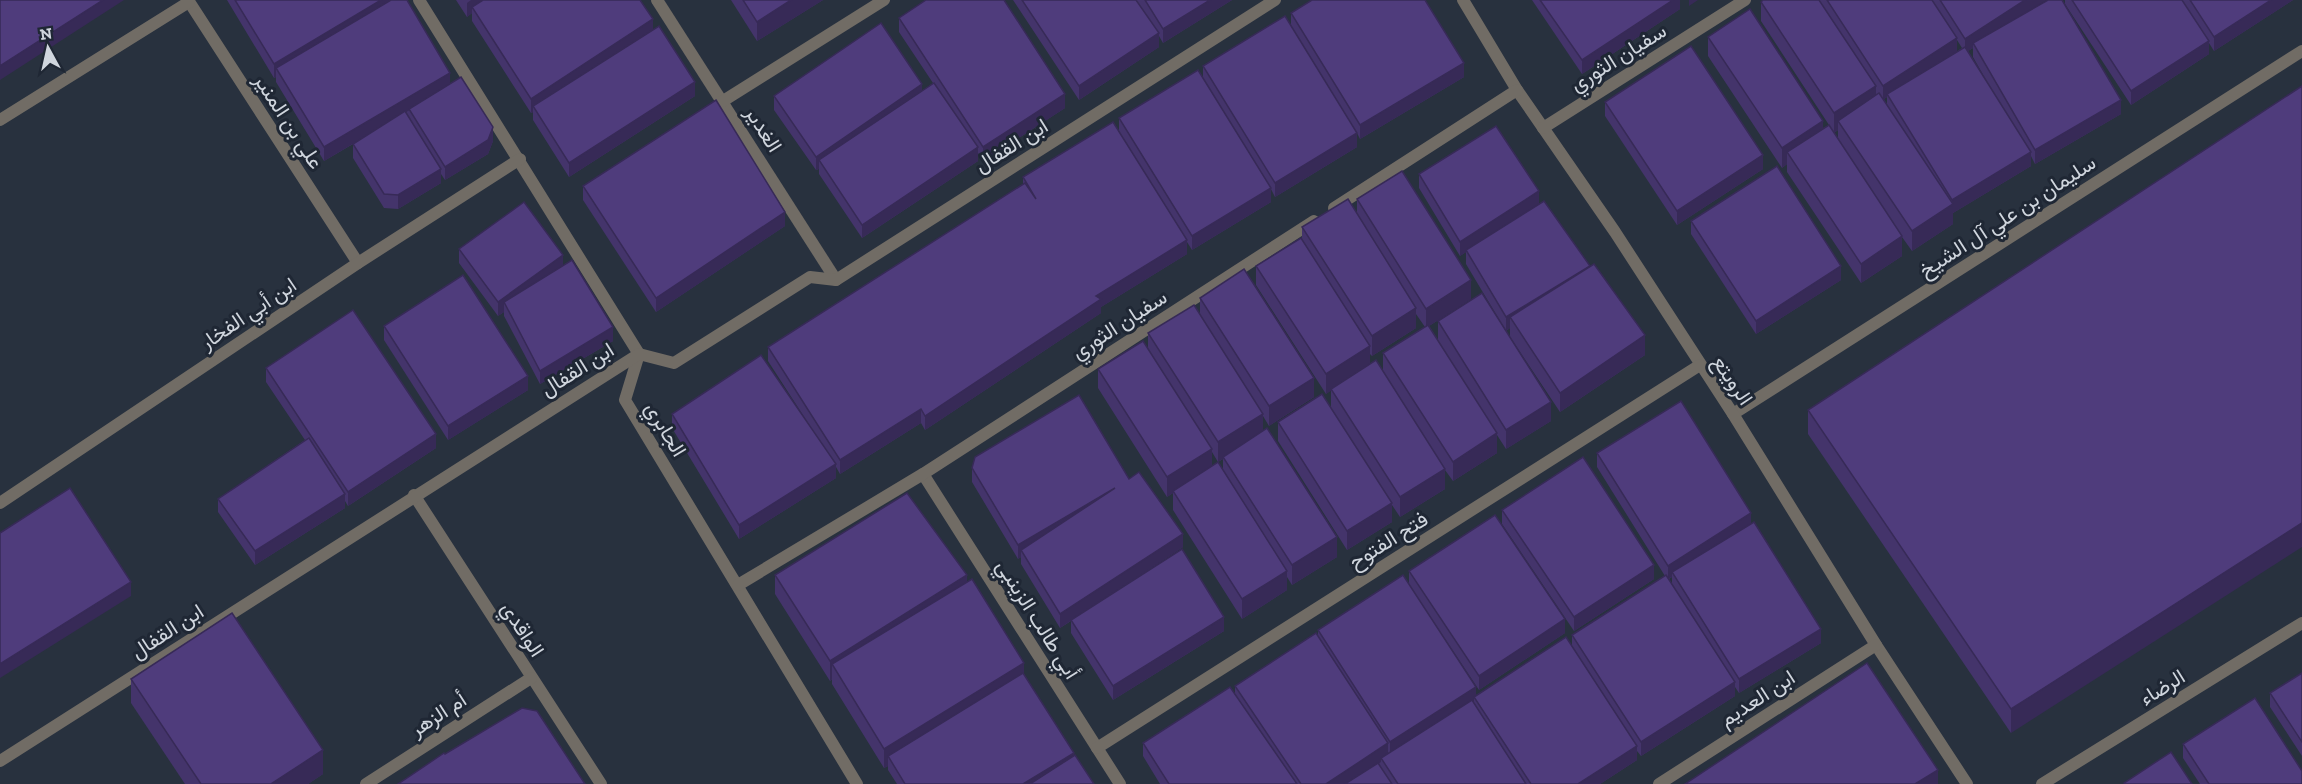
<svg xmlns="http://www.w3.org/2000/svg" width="2302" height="784" viewBox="0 0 2302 784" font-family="'Zilla Slab',Vazirmatn,serif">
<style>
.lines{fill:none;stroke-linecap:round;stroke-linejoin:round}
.service{stroke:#716c65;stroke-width:12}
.minor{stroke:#716c65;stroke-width:12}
.wall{fill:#44346b;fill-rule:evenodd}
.shaded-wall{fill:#372a57}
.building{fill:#4f3c7c;stroke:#372a57;stroke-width:1.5}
.labels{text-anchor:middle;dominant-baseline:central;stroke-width:6;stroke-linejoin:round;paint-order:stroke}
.street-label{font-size:21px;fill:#d0d6de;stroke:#1f2734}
</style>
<rect width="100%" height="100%" fill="#28313e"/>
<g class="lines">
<path class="service" d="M1733 414 2302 51"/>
<g class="minor">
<path d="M188 0 358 263"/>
<path d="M419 0 639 354 625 400 857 784"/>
<path d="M657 0 836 280"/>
<path d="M1463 0 1517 90 1615 232 1733 414 1876 645 1967 784"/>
<path d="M723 101 884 0"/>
<path d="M0 120 189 2"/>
<path d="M1543 128 1745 0"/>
<path d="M1334 208 1517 90"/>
<path d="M923 474 1120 784"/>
<path d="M414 495 601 784"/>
<path d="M0 503 358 263 520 159"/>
<path d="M738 585 923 474 1314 221"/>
<path d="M1097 748 1700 365"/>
<path d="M0 761 639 354 674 363 810 277 836 280 1275 0"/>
<path d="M366 784 531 678"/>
<path d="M1659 784 1876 645"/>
<path d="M2042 784 2302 623"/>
</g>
</g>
<g class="wall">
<path d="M227 0H407L450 84 493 141 488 154 445 180 441 174V183L398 209 384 208 353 158V144L324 161 276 82V77L274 78Z"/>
<path d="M456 0H640L653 29 695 96 569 177 533 120V112L531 113 472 21V13L467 17Z"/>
<path d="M731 0H823L757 41Z"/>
<path d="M1013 0H1232L1163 43 1159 36V47L1079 100Z"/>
<path d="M1532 0H1680V9L1582 74Z"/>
<path d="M1763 0H2046L2031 9 2121 114 2035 164 2031 156V166L1953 213V224L1912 251 1902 237V256L1861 283 1787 172V164L1782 168 1708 56V37L1823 128 1829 125 1761 21V2ZM1957 40 1962 48 1953 54ZM1973 48V57L1991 89 1968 51ZM1887 97V105L1884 99ZM1838 130V138L1834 133Z"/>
<path d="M2065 0H2293L2214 51 2209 43V54L2131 105 2065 4Z"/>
<path d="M1291 13 1464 77 1360 139 1357 133V147L1275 197 1271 189V202L1192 250 1187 242V254L1101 307V313L925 430 921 423 840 474 836 467V478L739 539 672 428V414L810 426 768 361V347L1023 184V177L1119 131V118L1203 79V66L1291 27Z"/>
<path d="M899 18 1065 108 983 161 978 153V161L862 238 819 174V169L816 170 774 110V96L922 91 933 83 899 32Z"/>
<path d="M2302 86 2011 733 1808 434V410Z"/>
<path d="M1605 102 1763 169 1677 225 1605 116Z"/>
<path d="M1419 174 1539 203 1645 355 1560 412 1510 337V328L1506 331 1466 264V252L1460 256 1419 188Z"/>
<path d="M583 186 785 226 656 312 583 200Z"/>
<path d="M1357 199 1471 299 1429 326 1438 340V321L1551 421 1506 449 1497 435V453L1453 481 1445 470V489L1400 517 1392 505V522L1347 550 1278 441V422L1331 407V390L1326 394 1256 285V266L1302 239V227L1357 213ZM1416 314 1425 327 1383 353V372L1370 363V354L1372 356 1416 328Z"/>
<path d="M1691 221 1841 280 1756 334 1691 234Z"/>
<path d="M459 249 563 266 613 341 540 384 504 316V312L498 316 459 263Z"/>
<path d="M1200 298 1314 397 1269 426 1263 416V431L1337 557 1292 585 1287 577V590L1242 619 1173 510V493L1167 497 1098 388V369L1148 350V333L1200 315ZM1212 452 1218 462 1223 459V469L1212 466Z"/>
<path d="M384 326 528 390 448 440 384 340Z"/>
<path d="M266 368 436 448 348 506 345 501V508L255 565 218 512V499L305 440 266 382Z"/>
<path d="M1597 453 1751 523 1821 643 1739 693 1735 687V696L1641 756 1637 751V760L1600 784H1160L1143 756V743L1235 695V686L1318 636V630L1409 585V571L1565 633 1479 690 1415 594 1476 695 1572 646V635L1665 576 1597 467ZM1672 577V584L1669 579Z"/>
<path d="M972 468 1183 547 1121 588 1224 631 1113 700 1071 633V621L1060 628 1021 564V557L1018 559 972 482Z"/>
<path d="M1502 510 1654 579 1574 631 1502 524Z"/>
<path d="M775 575 967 582 1024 674 1074 756 1094 784H897L888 770V766L884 768 832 684V679L830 681 775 594Z"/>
<path d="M2302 673V756L2270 707V693Z"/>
<path d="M131 679 323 774 308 784H185L131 703Z"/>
<path d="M2183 744 2302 784H2200L2183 758Z"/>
</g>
<g class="shaded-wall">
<path d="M103 0H124L0 80V66Z"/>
<path d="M381 0H400L276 68V77L274 78V64Z"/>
<path d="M471 0H494L472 7V13L467 17V3Z"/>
<path d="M791 0H823L757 41V22Z"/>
<path d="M1210 0H1232L1163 43V29Z"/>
<path d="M1673 0H1680V9L1582 74V60Z"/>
<path d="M1689 0H1698L1689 6Z"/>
<path d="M2025 0H2046L1975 47 1973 43V48L1965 53V39Z"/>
<path d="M2271 0H2293L2214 51V37Z"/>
<path d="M653 19V33L533 106V112L531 113V99Z"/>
<path d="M1159 33V47L1079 100V86Z"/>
<path d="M1957 38V52L1887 94V97L1883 100V86Z"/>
<path d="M2209 41V54L2131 105V91Z"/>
<path d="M1464 63V77L1360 139V125Z"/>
<path d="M450 73V86L324 161V147Z"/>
<path d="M695 82V96L569 177V163Z"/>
<path d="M922 84V98L819 160V169L816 170V157Z"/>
<path d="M1876 86V105L1838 121V130L1834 133V113Z"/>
<path d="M1065 94V108L983 161V147Z"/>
<path d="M2121 100V114L2035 164V150Z"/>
<path d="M1823 121V140L1787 152V164L1782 168V148Z"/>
<path d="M493 127V141L488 154 445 180V167Z"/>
<path d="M1357 133V147L1275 197V183Z"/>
<path d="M978 147V161L862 238V225Z"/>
<path d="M2031 152V166L1953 213V224L1912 251V231L1952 205V200Z"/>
<path d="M1763 155V169L1677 225V211Z"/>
<path d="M441 169V183L398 209V195Z"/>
<path d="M1271 188V202L1192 250V236Z"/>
<path d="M1539 191V205L1460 256V242Z"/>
<path d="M785 212V226L656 312V298Z"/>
<path d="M1902 236V256L1861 283V264Z"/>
<path d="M1187 240V254L1101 307V313L925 430V416L1096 296Z"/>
<path d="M563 255V269L504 302V312L498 316V302Z"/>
<path d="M1590 266 1510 317V328L1506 331V317Z"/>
<path d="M1841 266V280L1756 334V321Z"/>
<path d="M1471 280V299L1426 328V309Z"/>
<path d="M1416 308V328L1372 356V336Z"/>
<path d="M613 327V341L540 384V371Z"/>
<path d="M1645 335V355L1560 412V393Z"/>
<path d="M1370 346V366L1326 394V374Z"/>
<path d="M528 376V390L448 440V426Z"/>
<path d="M1314 378V397L1269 426V406Z"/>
<path d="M1551 402V421L1506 449V430Z"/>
<path d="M921 409V423L840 474V460Z"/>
<path d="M1263 414V434L1223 457V459L1218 462V442Z"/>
<path d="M1497 433V453L1453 481V462Z"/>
<path d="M436 434V448L348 506V492Z"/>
<path d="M1212 449V469L1173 491V493L1167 497V477Z"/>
<path d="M836 464V478L739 539V525Z"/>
<path d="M1445 469V489L1400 517V497Z"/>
<path d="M1115 488 1021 550V557L1018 559V545Z"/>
<path d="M345 494V508L255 565V551Z"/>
<path d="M1392 503V522L1347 550V531Z"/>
<path d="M1751 513V527L1672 572V577L1668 579V566Z"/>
<path d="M2302 523V547L2011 733V709Z"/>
<path d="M1183 534V547L1060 628V614Z"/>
<path d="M1337 537V557L1292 585V565Z"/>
<path d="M1654 565V579L1574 631V617Z"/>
<path d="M1287 571V590L1242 619V599Z"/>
<path d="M967 575V594L832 664V679L830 681V661Z"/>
<path d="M131 582V596L0 678V664Z"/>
<path d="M1224 617V631L1113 700V686Z"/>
<path d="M1565 619V633L1479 690V676Z"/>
<path d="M1821 629V643L1739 693V679Z"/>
<path d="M1024 663V682L888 756V766L884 768V749Z"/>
<path d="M1735 682V696L1641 756V742Z"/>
<path d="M1476 687V699L1474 697V702L1390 756V742Z"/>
<path d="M1388 743V757L1381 758V762L1347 784H1326Z"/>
<path d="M1637 746V760L1600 784H1578Z"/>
<path d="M323 750V774L308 784H271Z"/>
<path d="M1074 753V767L1046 784H1023Z"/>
<path d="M1938 770V784H1915Z"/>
</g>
<g class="building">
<path d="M0 0H103L0 66Z"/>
<path d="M235 0H381L274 64Z"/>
<path d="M391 0H407L450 73 324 147 276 68Z"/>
<path d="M483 0H640L653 19 531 99 472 7Z"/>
<path d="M743 0H791L757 22Z"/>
<path d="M926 0H1004L1065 94 983 147 899 18Z"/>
<path d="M1022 0H1136L1159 33 1079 86Z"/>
<path d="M1145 0H1210L1163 29Z"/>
<path d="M1312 0H1425L1464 63 1360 125 1291 13Z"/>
<path d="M1540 0H1673L1582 60Z"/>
<path d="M1763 0H1819L1876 86 1834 113 1761 2Z"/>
<path d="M1827 0H1932L1957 38 1883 86Z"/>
<path d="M1940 0H2025L1965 39Z"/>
<path d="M2048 0H2062L2121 100 2035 150 1973 43Z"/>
<path d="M2072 0H2182L2209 41 2131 91Z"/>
<path d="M2190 0H2271L2214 37Z"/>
<path d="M1750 9 1823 121 1782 148 1708 37Z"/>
<path d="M1285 16 1357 133 1275 183 1203 66Z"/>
<path d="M881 23 922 84 816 157 774 96Z"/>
<path d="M659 26 695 82 569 163 533 106Z"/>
<path d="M1691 46 1763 155 1677 211 1605 102Z"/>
<path d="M1965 47 2031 152 1952 200 1887 94Z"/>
<path d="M1198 70 1271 188 1192 236 1119 118Z"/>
<path d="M461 77 493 127 488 140 445 167 409 109Z"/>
<path d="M934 83 978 147 862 225 819 160Z"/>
<path d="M2302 86V523L2011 709 1808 410Z"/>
<path d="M1879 93 1953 204 1912 231 1838 121Z"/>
<path d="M716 100 785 212 656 298 583 186Z"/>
<path d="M405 111 441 169 398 195 384 194 353 144Z"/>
<path d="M1113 122 1187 240 1096 296 1101 299 925 416 921 409 840 460 768 347 1025 183 1036 199 1023 177Z"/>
<path d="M1829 125 1902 236 1861 264 1787 152Z"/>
<path d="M1496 126 1539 191 1460 242 1419 174Z"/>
<path d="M1777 166 1841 266 1756 321 1691 221Z"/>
<path d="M1402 171 1471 280 1426 309 1357 199Z"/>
<path d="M1348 199 1416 308 1372 336 1302 227Z"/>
<path d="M1544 201 1590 266 1506 317 1466 250Z"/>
<path d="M524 202 563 255 498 302 459 249Z"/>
<path d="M1301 238 1370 346 1326 374 1256 266Z"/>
<path d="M572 260 613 327 540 371 504 302Z"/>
<path d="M1594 264 1645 335 1560 393 1510 317Z"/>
<path d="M1244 269 1314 378 1269 406 1200 298Z"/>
<path d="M463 275 528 376 448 426 384 326Z"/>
<path d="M1482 293 1551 402 1506 430 1438 321Z"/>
<path d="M1194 305 1263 414 1218 442 1148 333Z"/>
<path d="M353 310 436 434 348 492 266 368Z"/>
<path d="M1428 325 1497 433 1453 462 1383 353Z"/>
<path d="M1143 341 1212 449 1167 477 1098 369Z"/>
<path d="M761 355 836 464 739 525 672 414Z"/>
<path d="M1376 360 1445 469 1400 497 1331 389Z"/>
<path d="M1322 394 1392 503 1347 531 1278 422Z"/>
<path d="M1079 395 1129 479 1139 472 1183 534 1060 614 1021 550 1115 488 1018 545 972 468 975 457Z"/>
<path d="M1681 401 1751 513 1668 566 1597 453Z"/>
<path d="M1267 428 1337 537 1292 565 1223 457Z"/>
<path d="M309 438 345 494 255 551 218 499Z"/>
<path d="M1583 457 1654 565 1574 617 1502 510Z"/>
<path d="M1218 462 1287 571 1242 599 1173 491Z"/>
<path d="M70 488 131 582 0 664V533Z"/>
<path d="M907 493 967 575 830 661 775 575Z"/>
<path d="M1495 515 1565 619 1479 676 1409 571Z"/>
<path d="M1754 522 1821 629 1739 679 1672 572Z"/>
<path d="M1182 549 1224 617 1113 686 1071 620Z"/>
<path d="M1403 575 1476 687 1390 742 1318 630Z"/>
<path d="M1666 575 1735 682 1641 742 1572 635Z"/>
<path d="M972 579 1024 663 884 749 832 664Z"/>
<path d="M232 613 323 750 271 784H201L131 679Z"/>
<path d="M1316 633 1388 743 1326 784H1301L1235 686Z"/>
<path d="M1566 637 1637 746 1578 784H1531L1474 697Z"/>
<path d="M1867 663 1938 770 1915 784H1685Z"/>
<path d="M1023 673 1074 753 1023 784H905L888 756Z"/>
<path d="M2302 673V742L2270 693Z"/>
<path d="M1230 687 1297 784H1169L1143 743Z"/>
<path d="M2255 698 2302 771V784H2209L2183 744Z"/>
<path d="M1472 700 1526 784H1398L1381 758Z"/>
<path d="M522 708 537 711 585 784H398L444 753 445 754Z"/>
<path d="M2171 752 2192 784H2125L2124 783Z"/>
<path d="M1075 755 1094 784H1030Z"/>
<path d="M1378 763 1392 784H1345Z"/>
</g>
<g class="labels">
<g class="street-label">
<text transform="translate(1618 57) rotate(-32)">سفيان الثوري</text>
<text transform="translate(289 121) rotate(57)">علي بن المنير</text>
<text transform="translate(764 129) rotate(58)">الغدير</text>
<text transform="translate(1011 145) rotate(-32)">ابن القفال</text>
<text transform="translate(2007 216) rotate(-33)">سليمان بن علي آل الشيخ</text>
<text transform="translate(248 313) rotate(-34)">ابن أبي الفخار</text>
<text transform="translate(1119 324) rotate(-33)">سفيان الثوري</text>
<text transform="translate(577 369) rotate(-32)">ابن القفال</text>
<text transform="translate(1733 380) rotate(56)">الرويتع</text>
<text transform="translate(666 429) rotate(59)">الجابري</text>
<text transform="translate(1388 540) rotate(-32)">فتح الفتوح</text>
<text transform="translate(1038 619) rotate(58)">أبي طالب الزينبي</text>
<text transform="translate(523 629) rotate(57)">الواقدي</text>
<text transform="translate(167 631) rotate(-33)">ابن القفال</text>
<text transform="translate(2162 687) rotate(-32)">الرضاء</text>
<text transform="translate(1757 698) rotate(-33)">ابن العديم</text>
<text transform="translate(438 714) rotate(-33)">أم الزهر</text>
</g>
</g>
<g transform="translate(48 48) rotate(352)" stroke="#1f2734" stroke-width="4.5" paint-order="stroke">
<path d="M0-4.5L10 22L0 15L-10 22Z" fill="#d0d6de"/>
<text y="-9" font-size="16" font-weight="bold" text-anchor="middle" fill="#d0d6de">N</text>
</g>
</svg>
